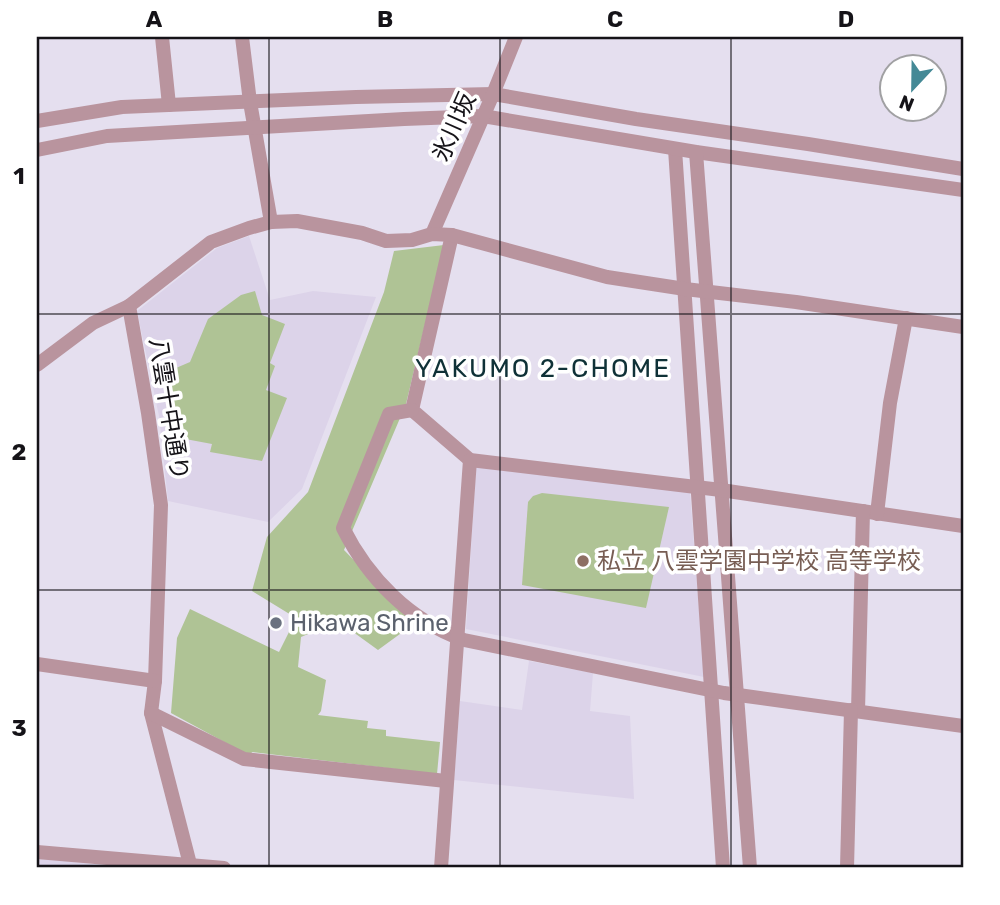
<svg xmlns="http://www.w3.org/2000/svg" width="1000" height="905" viewBox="0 0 1000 905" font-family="Rubik,'Noto Sans JP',sans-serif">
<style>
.built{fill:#dcd3e9}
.green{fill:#afc395}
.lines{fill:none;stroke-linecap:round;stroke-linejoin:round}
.street{stroke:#b9949e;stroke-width:14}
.grid{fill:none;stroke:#151318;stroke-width:2;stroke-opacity:0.55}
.education-dot{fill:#8d6e63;stroke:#fff;stroke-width:2.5}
.worship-dot{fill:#6b7280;stroke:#fff;stroke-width:2.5}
.labels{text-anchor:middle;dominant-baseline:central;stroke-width:7;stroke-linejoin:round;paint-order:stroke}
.street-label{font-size:24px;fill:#151318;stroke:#fff}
.education-label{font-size:24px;fill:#785e54;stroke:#fff;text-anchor:start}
.worship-label{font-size:24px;fill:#5b616d;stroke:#fff;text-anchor:start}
.neighbourhood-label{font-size:26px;letter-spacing:2px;fill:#0f3137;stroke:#fff}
.neatline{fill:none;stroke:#151318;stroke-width:2.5}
.grid-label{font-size:23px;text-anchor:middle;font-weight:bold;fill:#151318}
</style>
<rect width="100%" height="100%" fill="#e5dfef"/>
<g class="built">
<path d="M249 236 270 300 313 291 376 297 302 489 268 522 168 501 159 416 137 311 217 248Z"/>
<path d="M476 467 690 492 704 677 466 629Z"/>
<path d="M529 661 593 673 590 711 630 716 634 799 454 780 460 701 522 710Z"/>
<path d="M37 859 65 861 126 868H37Z"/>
</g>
<g class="green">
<path d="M444 245 406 404 344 550 415 623 378 650 349 629 327 626 301 637 298 667 326 680 321 711 318 715 368 721 367 728 386 730V736L440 742 437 774 252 752 250 756 171 713 177 638 190 609 279 652 296 618 252 591 267 537 308 492 384 292 394 251Z"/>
<path d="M255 291 262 315 285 324 270 363 275 366 266 390 287 398 262 461 210 452 212 444 180 438 169 371 190 362 208 319 241 295Z"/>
<path d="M542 493 669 507 646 608 522 585 528 502 533 496Z"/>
</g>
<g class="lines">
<g class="street">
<path d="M162 37 169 105"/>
<path d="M242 37 250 102 271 222"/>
<path d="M37 121 122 107 356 97 493 94 636 119 808 144 963 169"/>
<path d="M675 149 723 868"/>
<path d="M37 150 107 136 404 119 483 116 696 152 963 190"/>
<path d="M696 152 750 868"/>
<path d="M432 234 493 94 516 37"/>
<path d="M452 235 412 410 470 460 721 490 963 526"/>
<path d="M129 306 148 413 161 505 155 681 151 713 191 868"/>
<path d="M37 365 93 323 129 306 211 242 249 228 271 222 297 221 362 233 386 241 412 240 432 234 452 235 607 277 685 289 796 302 963 327"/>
<path d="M412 410 389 414 343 528C368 578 410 621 464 640L724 693 963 726"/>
<path d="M877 514 890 403 906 318"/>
<path d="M37 664 155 681"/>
<path d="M858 711 863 511"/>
<path d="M151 713 244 759 446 781"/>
<path d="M37 852 224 868"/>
<path d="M441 868 470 460"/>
<path d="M847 868 851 710"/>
</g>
</g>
<path class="grid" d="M269 37V868M500 37V868M731 37V868M37 314H963M37 590H963"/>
<circle class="education-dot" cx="583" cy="561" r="7"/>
<circle class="worship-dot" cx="276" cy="623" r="7"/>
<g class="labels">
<g class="street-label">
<text transform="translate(454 127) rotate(-66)">氷川坂</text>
<text transform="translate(169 409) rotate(81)">八雲十中通り</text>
</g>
<g class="education-label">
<text x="597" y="561">私立 八雲学園中学校 高等学校</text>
</g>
<g class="worship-label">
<text x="290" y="623">Hikawa Shrine</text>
</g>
<g class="neighbourhood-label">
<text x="543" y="368">YAKUMO 2-CHOME</text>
</g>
</g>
<rect width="1000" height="905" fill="none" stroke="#ffffff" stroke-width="77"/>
<g transform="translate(913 88) rotate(202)"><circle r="33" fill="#ffffff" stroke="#a1a1a3" stroke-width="2"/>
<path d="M0-5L12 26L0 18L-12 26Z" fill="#448996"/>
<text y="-10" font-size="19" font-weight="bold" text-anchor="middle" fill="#151318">N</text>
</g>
<rect x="38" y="38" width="924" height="828" class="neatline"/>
<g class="grid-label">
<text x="154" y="27">A</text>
<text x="385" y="27">B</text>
<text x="615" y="27">C</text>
<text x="846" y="27">D</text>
<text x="19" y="184">1</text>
<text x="19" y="460">2</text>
<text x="19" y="736">3</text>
</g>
</svg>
